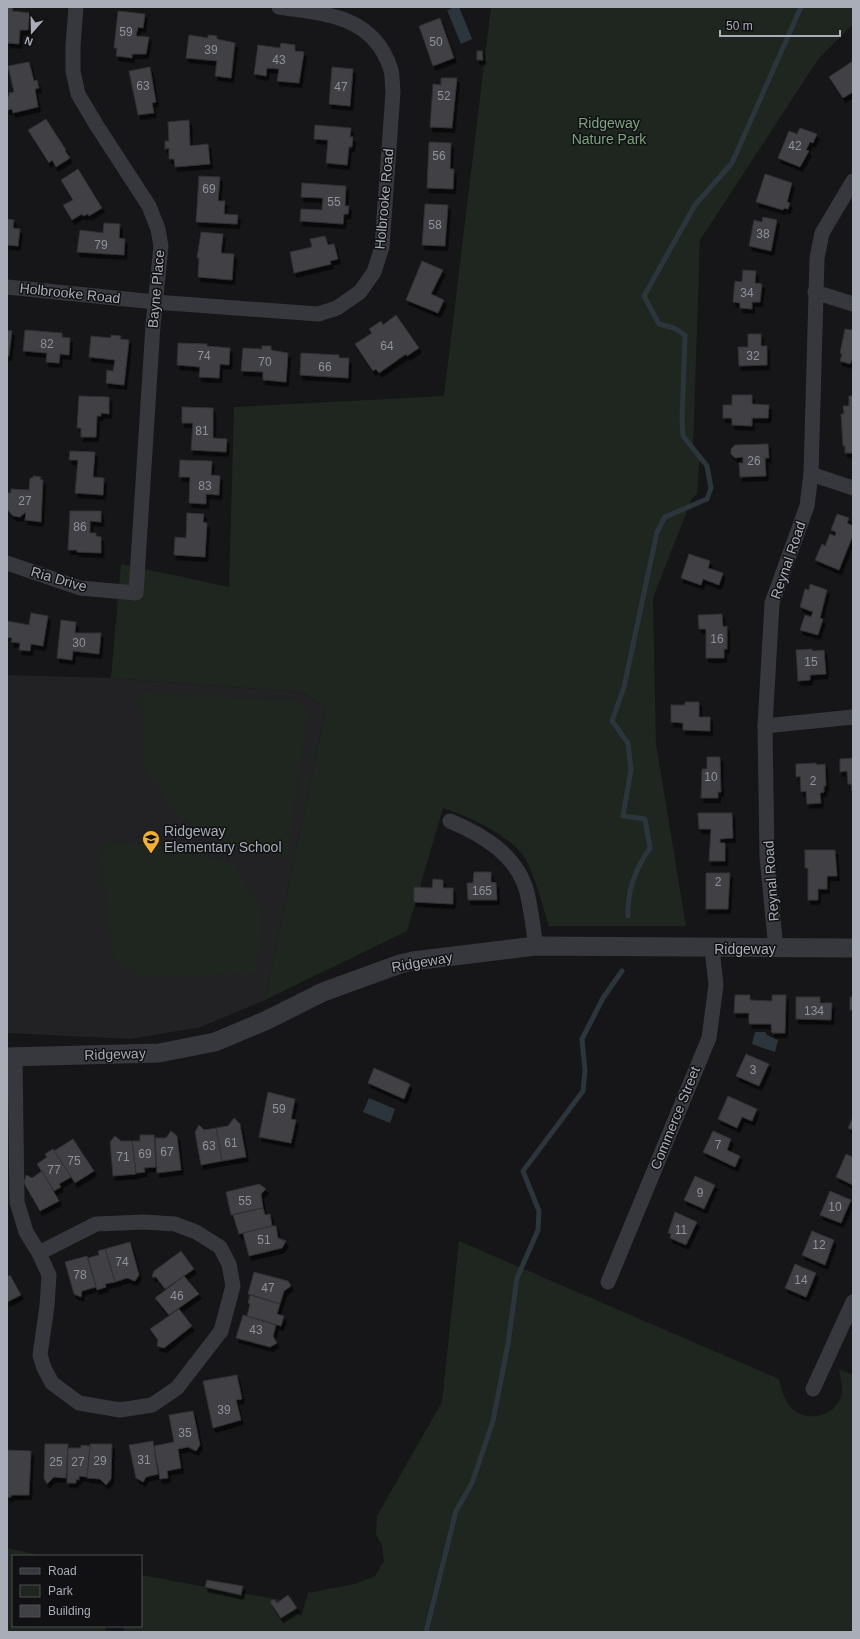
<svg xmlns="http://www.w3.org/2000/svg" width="860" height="1639" viewBox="0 0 860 1639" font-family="Arial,sans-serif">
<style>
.built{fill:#222225}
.green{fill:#1e261f}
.water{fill:#2c353c}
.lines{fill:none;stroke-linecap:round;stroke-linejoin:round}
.stream{stroke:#2c353c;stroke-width:5}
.building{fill:#404145;stroke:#303034;filter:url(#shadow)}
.minor{stroke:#37383d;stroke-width:15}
.tertiary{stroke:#37383d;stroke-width:19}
.labels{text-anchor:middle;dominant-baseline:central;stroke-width:3;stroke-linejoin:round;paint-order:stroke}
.number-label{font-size:12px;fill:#8e929b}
.park-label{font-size:14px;fill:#7fa381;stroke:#111113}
.street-label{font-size:14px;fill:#a8adb8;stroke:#111113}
.poi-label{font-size:14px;fill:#a8adb8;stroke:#111113;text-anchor:start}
</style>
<defs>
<filter id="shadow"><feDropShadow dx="2.5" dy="4.5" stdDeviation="0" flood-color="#0009"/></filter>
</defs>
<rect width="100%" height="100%" fill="#161618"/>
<path class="built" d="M7 675 111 678 302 692 326 707 265 1000 201 1027 130 1039 7 1033Z"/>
<g class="green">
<path d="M491 7H853V24L819 58 700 240 693 448 700 454 697 494 692 498 653 598 656 744 686 926H549C542 905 537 882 527 862 515 837 468 816 443 808L407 931 265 1000 326 707 302 692 111 678 121 564 229 587 234 407 444 396Z"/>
<path d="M141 692 295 701 308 714 287 858 226 842 176 815 144 766Z"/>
<path d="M150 842 235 864 263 914 256 974 137 976 113 957 100 852 107 844Z"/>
<path d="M459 1241 779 1379C781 1388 783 1396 789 1405 802 1423 833 1419 841 1397 844 1390 840 1377 839 1369L853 1375V1632H123L124 1626H141V1575L291 1602 301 1617 308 1593 355 1584 375 1576 384 1561 382 1545 376 1535 377 1516 442 1402Z"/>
<path d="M7 1548 42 1556H13V1626H105L106 1632H7Z"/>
</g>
<g class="water">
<path d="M455 7H459L472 39 461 44 447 10Z"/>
<path d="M755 1032H765L767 1035 778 1040 775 1052 752 1044Z"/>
<path d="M369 1098 395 1109 390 1123 363 1112Z"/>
</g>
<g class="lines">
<g class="stream">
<path d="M628 916C627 890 635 869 650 848L645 819 623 816 631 770 628 743 612 721 624 687 657 532 665 517 707 499 711 488 707 466 683 436 682 419 685 335 674 328 659 324 644 296 695 205 732 163 801 7"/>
<path d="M426 1632 456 1511 472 1483 493 1421 508 1344 517 1278 538 1230 539 1211 523 1171 583 1091 585 1071 582 1039 603 998 622 971"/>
</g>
</g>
<g class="building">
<path d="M7 7 13 8 12 11 30 13 28 30H20L19 44 7 43Z"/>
<path d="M118 11 145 14 143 28 138 27 136 36 149 37 146 54H132V58L116 56 117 48H114Z"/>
<path d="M440 18 454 58 433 66 419 26Z"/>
<path d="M189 35 208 38V35L217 36V39L235 43 231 78 215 76 217 61 186 58Z"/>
<path d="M281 43 295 45V51L304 52 299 83 277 81 279 69 267 68 266 76 254 74 258 45 280 48Z"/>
<path d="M477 51H482L483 60H477Z"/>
<path d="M853 61V92L843 98 829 77Z"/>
<path d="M29 62 34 81 37 80 39 88 35 89 38 107 13 113 12 109 7 110V97L9 96V93L14 92 8 66Z"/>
<path d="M150 67 156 102 152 103 154 113 138 115 129 71Z"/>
<path d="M332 67 353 69 350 106 329 104Z"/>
<path d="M441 78H457L452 128 430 127 433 84 441 85Z"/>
<path d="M46 119 66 150 65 151 70 158 56 167 52 160 49 163 28 130Z"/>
<path d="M189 120 190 146 208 144 210 164 175 167 174 159H169V148L165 149V141H169L168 122Z"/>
<path d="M315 125 351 128 350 137H353L352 147H349L347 165 326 163 328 140 314 139Z"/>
<path d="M800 128 817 134 813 143 810 142 806 150 809 151 800 167 778 158 789 131 797 134Z"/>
<path d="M429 142 451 143 450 169H454L453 189 427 188Z"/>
<path d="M78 169 102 208 89 216 88 214 83 216 82 214 72 220 63 205 73 200 61 180Z"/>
<path d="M765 174 792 183 787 202 790 203 788 209 784 208 783 210 756 202Z"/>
<path d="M199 176 220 177 218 201H225L224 214 238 215 237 224 196 222Z"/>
<path d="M302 183 346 186 345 206H349L348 214H344L343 224 300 221 301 209 322 210 323 198 301 197Z"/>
<path d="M425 204 448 205 445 246 422 245Z"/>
<path d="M763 217 777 220 771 251 749 246 754 220 762 222Z"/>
<path d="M7 219 14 220 13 228 20 229 18 246 7 245Z"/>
<path d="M104 223 120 224 119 238 125 239 124 255 77 252 80 230 103 233Z"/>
<path d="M201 232 223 234 221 253 234 254 232 280 198 277 199 258H197Z"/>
<path d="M325 236 328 245 334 244 338 259 330 261 331 264 294 273 290 252 312 247 310 239Z"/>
<path d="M422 261 443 270 431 294 444 300 438 313 406 300Z"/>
<path d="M743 270 756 271 755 283 762 284 760 302H752V309L740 308V303L733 302 735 281 742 282Z"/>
<path d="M396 315 419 348 407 356 406 354 379 373 376 369 373 371 355 344 372 333 369 329 381 321 383 325Z"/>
<path d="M845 329 853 330V358L850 364 840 361 842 354 840 353Z"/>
<path d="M7 330 12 331 9 356H7Z"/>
<path d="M25 330 62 333V337L70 338 69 355 60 354 59 363 46 362 47 353 23 351Z"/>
<path d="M748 334H761V346H767V365L739 366 738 347H748Z"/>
<path d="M111 335 121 336 120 339 129 340 124 385 106 383 107 370 113 371 115 360 89 357 91 336 111 338Z"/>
<path d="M178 343 207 344V346L230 348 229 365 220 364 219 378 199 377 200 367 177 365Z"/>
<path d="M262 346H271V350L288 353 286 382 263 380V372L241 371 243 348 262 349Z"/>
<path d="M301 353 339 355V358H349L348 378 300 375Z"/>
<path d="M732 395H752V404L769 405 768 418H752V426L732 425V418H723V405H732Z"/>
<path d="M79 396 109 397V414L101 413V416H97L96 437H81V428H77Z"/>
<path d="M849 396H853V453H845V446H843L841 414H844L843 406H849Z"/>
<path d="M182 407 213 408V438L227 439 226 452 191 450 193 423H182Z"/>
<path d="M768 444 769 458H765L766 476 740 477 739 463H743V457L735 458 731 454V449L735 445Z"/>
<path d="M70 451 95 452 93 477 104 478 103 495 75 493 78 460H69Z"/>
<path d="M180 460 212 461 211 475 220 476 219 495 206 494V504L189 503 190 477H179Z"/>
<path d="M33 476 41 477 40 479 43 480 41 522 25 520 26 512 20 517 13 516 7 509V493H11V489L29 490 30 478H33Z"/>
<path d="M70 511H101V522L90 521V533H96V536L101 537V553L77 552V550H68Z"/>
<path d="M187 513 204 514 203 522 207 523 205 557 174 555 175 537 186 538Z"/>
<path d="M837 514 849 518 847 523 853 526V535L839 570 815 560 822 544 825 546 830 534 835 536 836 532 831 530Z"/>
<path d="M689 554 710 561 708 568 723 573 719 585 703 579 701 585 681 578Z"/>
<path d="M810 584 827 590 820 618 823 619 818 635 800 630 805 615 811 617 813 612 800 607 805 589 809 590Z"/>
<path d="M31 613 48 616 43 646 31 644 30 651 19 650 20 643 11 642 12 638 7 637V621L29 625Z"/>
<path d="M722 614 723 627 727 626V649H724V658H706V629H699L698 615Z"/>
<path d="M61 620 76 622 75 633H101L99 654 73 651 72 660 57 658Z"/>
<path d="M812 649 813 651 824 650 826 674 810 675V680L798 681 796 650Z"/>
<path d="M685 702H699V717H710V731L683 730V723L671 722V705H685Z"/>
<path d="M707 757H720L721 792H718V798H701L702 769H707Z"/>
<path d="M853 758V791H852L851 784H848L847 771 840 772V759Z"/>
<path d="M816 763 817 765 825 764 826 786H824V792L820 793 821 803 807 804 806 791 801 792 800 776 796 777V764Z"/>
<path d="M698 813H732L733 838 720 839V843H725V861H709L711 829H699Z"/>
<path d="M805 850H835L837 876H827V889H818V900H808V868H805Z"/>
<path d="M474 872H491V882L496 883 497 900H468L467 883H473Z"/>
<path d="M706 873H730L728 909H706Z"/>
<path d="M433 879 443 880V888H453V904L414 902V887L432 888Z"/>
<path d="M735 995H750V1000L772 1001V995H786L785 1033H772L771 1024H749V1013H734Z"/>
<path d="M796 997H820V1003H832L831 1020 796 1019Z"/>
<rect x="850" y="997" width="3" height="13"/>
<path d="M746 1054 769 1064 759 1086 736 1076Z"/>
<path d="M374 1068 410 1084 404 1099 368 1083Z"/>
<path d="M268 1092 295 1099 291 1119 296 1120 291 1143 259 1137Z"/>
<path d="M728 1096 757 1109 752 1121 742 1117 737 1128 718 1119Z"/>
<path d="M853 1117V1130L848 1128Z"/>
<path d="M234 1118 240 1124 246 1157 222 1161 216 1128 228 1126Z"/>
<path d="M199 1125 204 1130 216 1128 222 1161 201 1165 195 1132Z"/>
<path d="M171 1131 177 1136 181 1170 157 1173 155 1138H166Z"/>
<path d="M713 1131 731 1139 727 1150 740 1156 735 1167 703 1152Z"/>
<path d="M140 1135H154L156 1167 144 1168 145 1172 136 1173 132 1141H140Z"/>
<path d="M115 1136 121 1141H132L136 1174 113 1176 110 1142Z"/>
<path d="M73 1139 94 1171 75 1183 54 1151Z"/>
<path d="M53 1149 71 1177 59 1184 61 1187 54 1191 37 1164 47 1157 45 1154Z"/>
<path d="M846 1154 853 1157V1185L836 1177Z"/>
<path d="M42 1171 59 1201 40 1211 24 1183 26 1175 32 1178Z"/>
<path d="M695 1176 715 1185 704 1209 684 1200Z"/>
<path d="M259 1184 266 1189 261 1194 263 1208 231 1215 226 1192Z"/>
<path d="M830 1191 851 1200 841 1223 820 1215Z"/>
<path d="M263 1208 265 1215 270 1214 272 1226 239 1234 233 1215Z"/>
<path d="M675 1212 697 1222 686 1245 670 1238 671 1234 668 1233Z"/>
<path d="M272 1226H276L278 1238 286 1241 282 1248 249 1256 243 1233Z"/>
<path d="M812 1231 834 1240 825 1265 802 1255Z"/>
<path d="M130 1242 139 1275 135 1281 127 1278 115 1282 105 1249Z"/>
<path d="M105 1249 115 1282 105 1284 106 1287 97 1290 88 1258 99 1255 98 1251Z"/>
<path d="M181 1251 194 1269 165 1289 156 1277H152L154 1271Z"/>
<path d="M87 1256 96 1287 82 1291 81 1297 74 1294 65 1262Z"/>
<path d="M795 1264 816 1273 806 1297 785 1288Z"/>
<path d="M254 1272 288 1281 291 1286 284 1291 280 1304 248 1294Z"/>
<path d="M10 1275 21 1295 7 1302V1277Z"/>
<path d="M184 1276 199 1294 169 1315 155 1298Z"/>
<path d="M250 1295 280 1304 277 1314 284 1316 281 1326 247 1316 250 1304 248 1303Z"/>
<path d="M179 1309 192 1326 164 1348 157 1346 158 1340 150 1329Z"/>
<path d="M243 1315 276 1325 273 1336 277 1343 270 1347 236 1338Z"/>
<path d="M237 1375 242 1399 236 1400 241 1420 213 1428 203 1381Z"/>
<path d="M193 1411 200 1445 196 1451 188 1447 178 1449 181 1468 167 1471 168 1478 160 1479 154 1446 174 1442 169 1415Z"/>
<path d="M153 1441 158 1474 146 1477 143 1482 136 1478 129 1445Z"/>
<path d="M45 1444H68L66 1478 54 1477 47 1484 44 1478Z"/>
<path d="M90 1444H112L111 1479 106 1485 100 1479 87 1478Z"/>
<path d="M81 1445 90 1446 87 1477 79 1476V1480L76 1479V1483H67L68 1448H81Z"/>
<path d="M7 1450 31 1451 29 1495H11V1497H7Z"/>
<path d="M207 1580 243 1586 241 1595 205 1587Z"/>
<path d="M288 1595 297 1608 281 1618 270 1602 274 1599 277 1603Z"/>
</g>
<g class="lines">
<g class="minor">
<path d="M7 287 155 302 318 314 337 308 360 292 374 272 382 247 393 92C392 84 393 74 390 67 372 15 325 14 279 7"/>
<path d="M815 292 853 304"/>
<path d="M811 474 853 488"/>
<path d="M7 563 80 588 136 593 153 325 161 246 158 229 149 206 97 126 78 94 73 71V46L76 7"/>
<path d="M765 726 853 717"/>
<path d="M450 821C483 835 517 855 527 892 531 909 533 928 536 946"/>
<path d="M776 949 767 857 765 726 772 603 807 506 811 474 817 258 822 233 853 181"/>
<path d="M15 1058 17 1202 26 1232 39 1253"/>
<path d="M144 1222 175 1224 196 1232 220 1247 229 1264 233 1286 221 1331 177 1388 152 1405 120 1410 79 1403 52 1383 44 1368 40 1355 47 1306 49 1275 39 1253 96 1224Z"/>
<path d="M608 1282 709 1038 716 985 712 949"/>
<path d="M813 1389 853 1302"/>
</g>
<path class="tertiary" d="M7 1057 159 1053 215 1042 265 1021 323 992 400 964 413 961 536 946 853 948"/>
</g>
<defs>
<symbol id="school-pin" viewBox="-11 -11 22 30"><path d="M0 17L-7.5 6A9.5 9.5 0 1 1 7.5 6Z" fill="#f2b134" stroke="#111113"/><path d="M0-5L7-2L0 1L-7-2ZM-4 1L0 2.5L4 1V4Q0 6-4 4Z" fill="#111"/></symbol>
</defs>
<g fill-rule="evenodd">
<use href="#school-pin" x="141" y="829" width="20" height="27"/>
</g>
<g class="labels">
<g class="number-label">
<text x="126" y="32">59</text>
<text x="436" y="42">50</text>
<text x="211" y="50">39</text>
<text x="279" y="60">43</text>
<text x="143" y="86">63</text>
<text x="341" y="87">47</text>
<text x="444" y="96">52</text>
<text x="795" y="146">42</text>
<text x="439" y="156">56</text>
<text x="209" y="189">69</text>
<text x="334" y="202">55</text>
<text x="435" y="225">58</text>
<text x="763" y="234">38</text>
<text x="101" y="245">79</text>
<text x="747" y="293">34</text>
<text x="47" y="344">82</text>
<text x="387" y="346">64</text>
<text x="204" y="356">74</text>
<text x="753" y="356">32</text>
<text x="265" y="362">70</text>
<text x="325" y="367">66</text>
<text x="202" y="431">81</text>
<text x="754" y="461">26</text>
<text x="205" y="486">83</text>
<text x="25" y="501">27</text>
<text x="80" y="527">86</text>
<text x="717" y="639">16</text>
<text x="79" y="643">30</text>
<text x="811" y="662">15</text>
<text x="711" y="777">10</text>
<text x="813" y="781">2</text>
<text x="718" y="882">2</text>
<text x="482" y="891">165</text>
<text x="814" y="1011">134</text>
<text x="753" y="1070">3</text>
<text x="279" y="1109">59</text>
<text x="231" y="1143">61</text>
<text x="718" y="1145">7</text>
<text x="209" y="1146">63</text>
<text x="167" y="1152">67</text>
<text x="145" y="1154">69</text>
<text x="123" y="1157">71</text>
<text x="74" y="1161">75</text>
<text x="54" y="1170">77</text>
<text x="700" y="1193">9</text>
<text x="245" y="1201">55</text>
<text x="835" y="1207">10</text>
<text x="681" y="1230">11</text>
<text x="264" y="1240">51</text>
<text x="819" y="1245">12</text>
<text x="122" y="1262">74</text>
<text x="80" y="1275">78</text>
<text x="801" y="1280">14</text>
<text x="268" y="1288">47</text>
<text x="177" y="1296">46</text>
<text x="256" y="1330">43</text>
<text x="224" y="1410">39</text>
<text x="185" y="1433">35</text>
<text x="144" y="1460">31</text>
<text x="100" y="1461">29</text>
<text x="56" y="1462">25</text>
<text x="78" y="1462">27</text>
</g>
<g class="park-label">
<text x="609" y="123">Ridgeway<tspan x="609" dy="16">Nature Park</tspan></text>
</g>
<g class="street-label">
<text transform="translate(384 199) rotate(-85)">Holbrooke Road</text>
<text transform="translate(156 289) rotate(-85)">Bayne Place</text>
<text transform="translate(70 293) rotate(6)">Holbrooke Road</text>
<text transform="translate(788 560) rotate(-71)">Reynal Road</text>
<text transform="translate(59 579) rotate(16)">Ria Drive</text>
<text transform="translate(771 881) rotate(-94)">Reynal Road</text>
<text x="745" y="949">Ridgeway</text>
<text transform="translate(422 962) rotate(-10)">Ridgeway</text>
<text transform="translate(115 1054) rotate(-2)">Ridgeway</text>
<text transform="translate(675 1118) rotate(-68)">Commerce Street</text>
</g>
<g class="poi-label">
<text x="164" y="831">Ridgeway<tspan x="164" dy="16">Elementary School</tspan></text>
</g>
</g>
<rect width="860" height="1639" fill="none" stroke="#a8adb8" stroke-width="16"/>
<rect x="12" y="1555" width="130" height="72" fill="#111113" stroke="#4d4f55"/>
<rect x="20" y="1568" width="20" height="6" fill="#37383d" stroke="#4d4f55"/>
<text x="48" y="1575" font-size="12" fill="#a8adb8">Road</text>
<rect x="20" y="1585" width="20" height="12" fill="#1e261f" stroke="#4d4f55"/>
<text x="48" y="1595" font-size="12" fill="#a8adb8">Park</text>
<rect x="20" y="1605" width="20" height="12" fill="#404145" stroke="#4d4f55"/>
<text x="48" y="1615" font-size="12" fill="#a8adb8">Building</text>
<g transform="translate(32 32) rotate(200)" stroke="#111113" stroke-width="3" paint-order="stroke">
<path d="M0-3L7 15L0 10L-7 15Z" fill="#a8adb8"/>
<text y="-6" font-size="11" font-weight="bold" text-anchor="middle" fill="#a8adb8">N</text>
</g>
<path d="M720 30v6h120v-6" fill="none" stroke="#a8adb8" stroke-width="2"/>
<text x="726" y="30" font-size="12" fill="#a8adb8" stroke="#111113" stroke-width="3" paint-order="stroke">50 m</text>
</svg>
